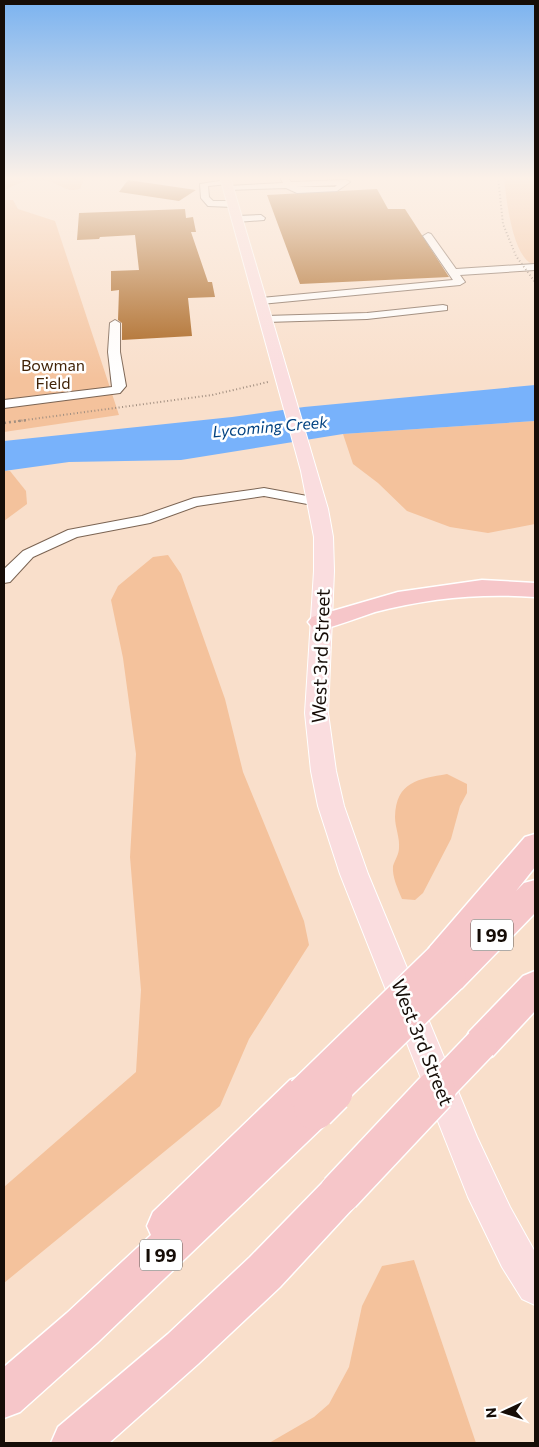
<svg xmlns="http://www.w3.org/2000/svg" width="539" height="1447" viewBox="0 0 539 1447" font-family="Commissioner,sans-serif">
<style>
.green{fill:#f4c29c}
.water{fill:#78b2fb}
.building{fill:#a65f17}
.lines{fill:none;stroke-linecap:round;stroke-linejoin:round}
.minor-casing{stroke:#7b6453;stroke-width:2}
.major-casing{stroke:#fff;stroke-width:2}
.highway-casing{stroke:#fff;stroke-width:3}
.path-far1{stroke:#a28f80;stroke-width:2;stroke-dasharray:1 2.5;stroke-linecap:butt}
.path{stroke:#a28f80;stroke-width:2.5;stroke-dasharray:2 3;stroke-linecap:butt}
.minor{fill:#fff;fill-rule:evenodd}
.major{fill:#fadddf;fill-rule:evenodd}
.highway{fill:#f6c6c9;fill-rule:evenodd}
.rail{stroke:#917f71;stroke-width:2;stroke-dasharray:1 2.5;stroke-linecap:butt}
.highway-bridge-far1-casing{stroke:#fff;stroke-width:35;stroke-linecap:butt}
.highway-bridge-casing{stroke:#fff;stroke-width:44;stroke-linecap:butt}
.highway-bridge-far1{stroke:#f6c6c9;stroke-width:32}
.highway-bridge{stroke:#f6c6c9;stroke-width:41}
.labels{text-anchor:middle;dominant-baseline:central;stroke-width:5;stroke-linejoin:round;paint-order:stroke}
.far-park-label{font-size:16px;fill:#412307;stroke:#fff}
.far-water-label{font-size:16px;font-style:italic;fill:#024281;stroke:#fff}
.shield{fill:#fff;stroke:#5c5651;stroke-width:1}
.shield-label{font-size:18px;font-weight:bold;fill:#160d07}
.street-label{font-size:19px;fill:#160d07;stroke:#fff}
</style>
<rect width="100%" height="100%" fill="#f9dfcb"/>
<g class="green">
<path d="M4 177H85L80 189C68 192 65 188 54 183 40 176 16 182 4 191Z"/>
<path d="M504 177H535V265C512 260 506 196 504 177Z"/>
<path d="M4 200H13L18 209 55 221 119 415 4 432Z"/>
<path d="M535 421V524L488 533 450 527 407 511 378 483 353 464 343 434Z"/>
<path d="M4 471H10L26 491 27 504 4 521Z"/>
<path d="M168 555 181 574 225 699 243 772 304 921 309 945 249 1039 220 1106 4 1283V1187L136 1072 141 990 130 857 136 754 123 658 111 600 118 586 153 557Z"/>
<path d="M447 774 467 784V793L460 806 451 839 423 893 415 900 402 899C398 889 392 877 393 866 395 860 399 854 399 848 400 838 395 827 395 817 396 781 419 779 447 774Z"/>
<path d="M414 1260 476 1443H269L314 1417 329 1404 349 1367 362 1306 382 1266Z"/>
</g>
<path class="water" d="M535 385V421L343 434 181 460 69 462 4 471V441L232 417 304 407Z"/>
<g class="building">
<path d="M128 180 196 190 179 201 119 192Z"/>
<path d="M377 189 388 209H405L449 277 300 284 267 195Z"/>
<path d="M185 209 186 218 193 217 196 232H191L208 282H212L215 297 188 298 192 336 122 340V323L118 320 119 290 111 291V271L139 270 135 235 100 237 99 239 77 240 79 213Z"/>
</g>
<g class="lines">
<defs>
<g id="minor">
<path d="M280 177H288L291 182 346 180 350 182 337 191 297 193 286 188 228 190 224 188 228 186 283 183ZM337 185 335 187H296Z"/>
<path d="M226 180 230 182 229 184 208 186 209 197 213 201H233L237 204 233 207 208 206 201 198 200 184Z"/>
<path d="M261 215 265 218 264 220 237 222 233 219 237 216Z"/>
<path d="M428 233 431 234 456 269 535 264V270L460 275 465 282 460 285 261 304 256 301 261 298 453 280 423 236Z"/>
<path d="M443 305 447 306V310L367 319 266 322 261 319 266 316 367 313Z"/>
<path d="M115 320 120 323V352L126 386 120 393 4 408V400L112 387 108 352 110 323Z"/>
<path d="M264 488 318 498 325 502 318 506 264 496 197 506 150 523 77 537 33 557 10 582 4 583V569L23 551 68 530 142 516 194 498Z"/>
</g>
<path id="major" d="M220 177H230L328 509 333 537 334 571 328 713 336 771 344 806 368 874 477 1137 510 1207 535 1252V1305L522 1299 502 1267 468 1197 340 874 318 806 311 771 305 713 314 571V537L301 471Z"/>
<g id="highway">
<path d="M482 580 535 583V597C481 593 428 598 375 612 357 618 339 625 320 630L312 627 308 622 312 617 398 592Z"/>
<path d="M535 834V867L516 891 524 883 535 880V913L462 988 450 993 438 988 433 977 436 972 429 970 425 959 429 948 525 837Z"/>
<path d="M535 971V1011L493 1056 481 1061 469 1056 463 1044 469 1032 523 976Z"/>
<path d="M303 1075 316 1080 321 1093 328 1096 333 1109 328 1122 97 1343 20 1412 4 1418V1367L67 1313 151 1235 147 1226 153 1212 290 1080Z"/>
<path d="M340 1173 354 1179 360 1193 354 1207 280 1287 198 1364 109 1443H51L58 1427 168 1334 250 1257 326 1179Z"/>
</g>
</defs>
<use href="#minor" class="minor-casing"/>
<use href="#major" class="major-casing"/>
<use href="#highway" class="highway-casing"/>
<path class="path-far1" d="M18 421 212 395 268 382"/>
<path class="path" d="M4 423 27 420"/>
<use href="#minor" class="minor"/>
<use href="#major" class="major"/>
<use href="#highway" class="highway"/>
<path class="rail" d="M498 177 503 224 516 256 535 282"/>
<defs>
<g id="highway-bridge-far1">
<path d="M303 1093 441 959"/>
<path d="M331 1093 450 977"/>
<path d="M434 1093 481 1044"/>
</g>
<g id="highway-bridge">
<path d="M315 1109 332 1092"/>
<path d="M340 1193 435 1092"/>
</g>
</defs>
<use href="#highway-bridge-far1" class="highway-bridge-far1-casing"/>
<use href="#highway-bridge" class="highway-bridge-casing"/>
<use href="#highway-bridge-far1" class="highway-bridge-far1"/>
<use href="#highway-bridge" class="highway-bridge"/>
</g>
<linearGradient id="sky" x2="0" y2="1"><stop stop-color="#7bb3f0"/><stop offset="0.47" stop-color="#fcf1e8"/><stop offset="1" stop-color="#fcf1e8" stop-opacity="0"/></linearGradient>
<rect width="539" height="379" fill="url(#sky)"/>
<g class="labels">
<g class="far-park-label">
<text x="53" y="364">Bowman<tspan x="53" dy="18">Field</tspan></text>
</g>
<g class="far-water-label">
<text transform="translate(270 426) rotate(-5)">Lycoming Creek</text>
</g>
<g class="shield">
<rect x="471" y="919.5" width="42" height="31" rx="4"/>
<rect x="140" y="1239.5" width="42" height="31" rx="4"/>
</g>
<g class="shield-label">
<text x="492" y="935">I 99</text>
<text x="161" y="1255">I 99</text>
</g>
<g class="street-label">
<text transform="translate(320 656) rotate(-88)">West 3rd Street</text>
<text transform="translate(423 1042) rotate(68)">West 3rd Street</text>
</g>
</g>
<rect width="539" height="1447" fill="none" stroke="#160d07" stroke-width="10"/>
<g transform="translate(504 1412) rotate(266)" stroke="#ffffff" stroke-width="4" paint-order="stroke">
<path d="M0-4L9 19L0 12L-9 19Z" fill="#160d07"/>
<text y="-8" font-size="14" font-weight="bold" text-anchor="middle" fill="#160d07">N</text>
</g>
</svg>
